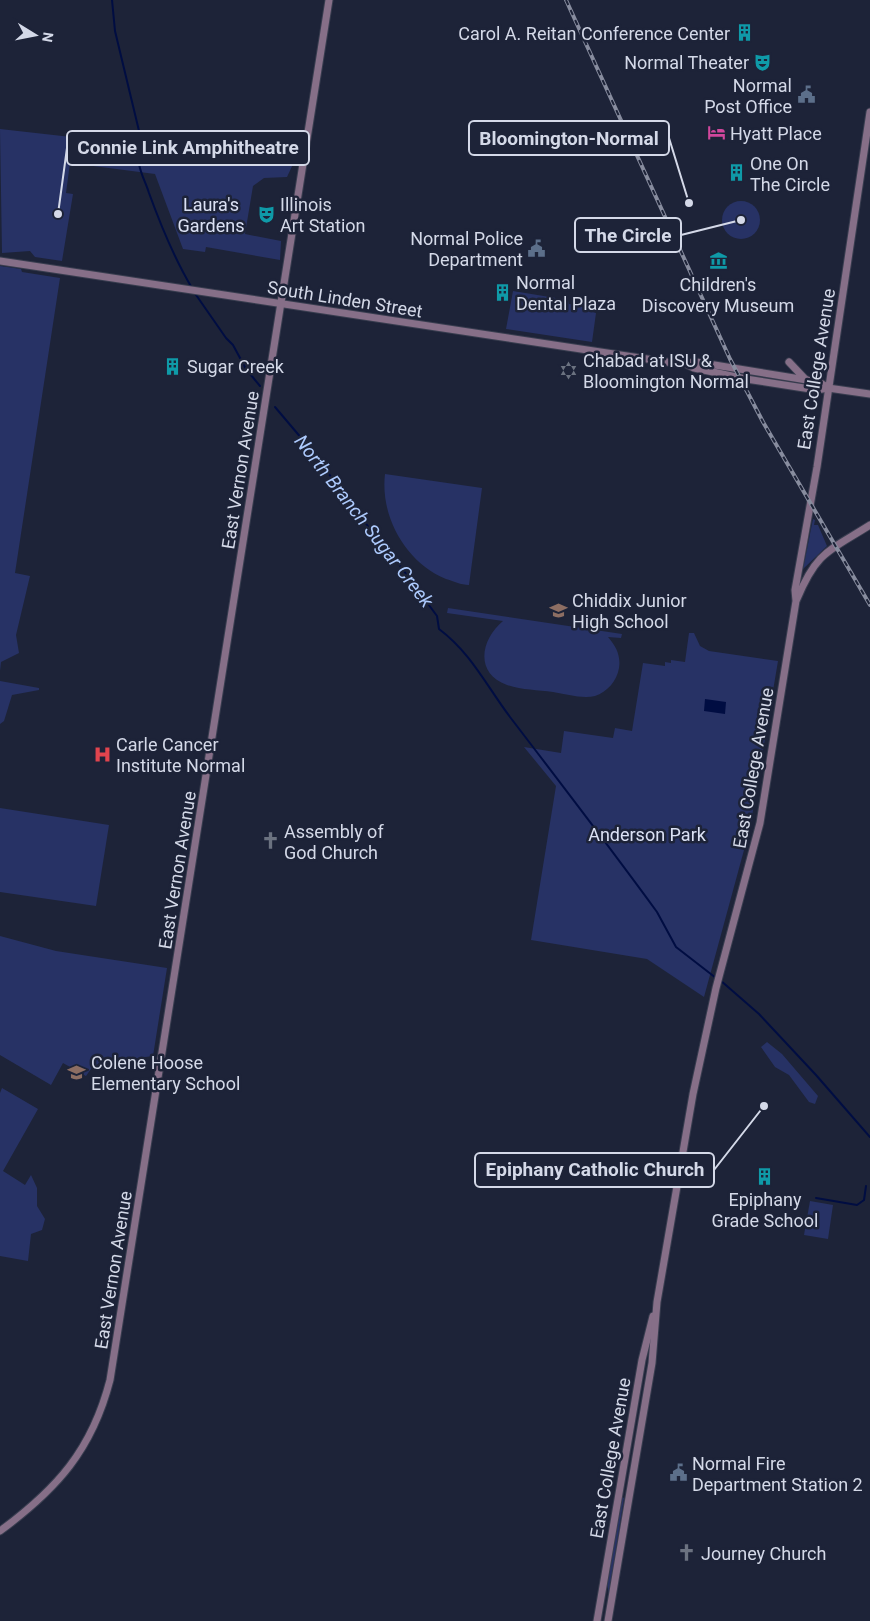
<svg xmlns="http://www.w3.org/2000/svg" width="870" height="1621" viewBox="0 0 870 1621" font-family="Roboto,sans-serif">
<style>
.green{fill:#273265}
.water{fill:#000d42}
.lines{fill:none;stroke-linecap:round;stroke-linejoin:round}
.stream{stroke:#000d42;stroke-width:2}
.secondary-casing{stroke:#383d4f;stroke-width:9}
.secondary{stroke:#866f88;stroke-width:7}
.rail-casing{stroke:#878c9e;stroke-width:4}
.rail{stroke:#1d2338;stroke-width:2;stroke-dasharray:5.5;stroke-linecap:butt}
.labels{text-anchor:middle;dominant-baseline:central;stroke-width:5;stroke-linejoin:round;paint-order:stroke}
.poi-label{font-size:18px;fill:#d4d9e8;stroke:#1d2338;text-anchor:start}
.park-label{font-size:18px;fill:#dbe1f4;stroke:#1d2338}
.street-label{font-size:18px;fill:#d4d9e8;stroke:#1d2338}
.water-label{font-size:19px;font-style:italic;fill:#adcafd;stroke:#1d2338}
.leader{fill:none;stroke:#d4d9e8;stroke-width:2}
.callout-dot{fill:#d4d9e8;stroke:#1d2338;stroke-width:2}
.callout{fill:#1d2338;stroke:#d4d9e8;stroke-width:2}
.callout-label{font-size:19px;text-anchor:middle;font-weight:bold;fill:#d4d9e8}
</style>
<rect width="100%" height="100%" fill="#1d2338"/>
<g class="green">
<path d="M0 129 294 162 287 177 264 178 253 186 245 234 281 241 280 260 206 247 205 252 183 249 155 174 70 163 66 193 73 194 62 261 35 257 30 251 2 253Z"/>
<circle cx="741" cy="220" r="19"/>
<path d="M0 266 21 269 22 272 60 278 15 573 30 576 16 635 19 653 1 662 0 671Z"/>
<path d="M513 291 568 300 569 304 576 305 578 301C585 304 588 311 596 313L592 342 506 329Z"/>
<path d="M385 474 482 488 469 585C461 585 453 581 446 579 405 562 380 516 385 474Z"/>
<path d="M813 519 815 520 814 525H818L827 546 803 569Z"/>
<path d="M448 608 622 634 621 638 608 637C616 646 621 656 619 668 617 681 607 692 595 696 582 699 566 694 553 692 538 690 521 690 507 685 474 673 481 639 503 621L447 613Z"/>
<path d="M689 633H694L700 646 709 651 778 661 750 828 704 997 647 959 531 940 556 786 524 747 561 753 564 731 613 738 615 728 632 731 643 663 665 666V662L671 663V660L685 662Z"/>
<path d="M0 681 39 688V690L12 695 4 721 0 724Z"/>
<path d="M0 808 109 825 96 906 0 892Z"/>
<path d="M0 936 56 951 167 968 153 1056 101 1063 93 1066 86 1076 63 1063 51 1085 0 1055Z"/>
<path d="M767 1042 782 1054 818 1096 815 1104 809 1102 789 1075 775 1067 761 1047Z"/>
<path d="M2 1088 38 1109 3 1171 25 1185 31 1175 37 1188V1206L45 1219 42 1230 31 1234 28 1261 0 1256V1093Z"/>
<path d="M810 1201 833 1205 828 1239 804 1235Z"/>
<path d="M622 1497 624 1498 609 1593 607 1584Z"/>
</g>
<path class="water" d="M705 699 726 702 725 714 704 711Z"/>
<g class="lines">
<g class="stream">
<path d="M112 0 115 31 140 135 138 148"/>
<path d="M139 164C141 175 146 183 149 193 161 226 174 258 192 288"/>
<path d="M194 292 226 338 233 345 246 369 260 386"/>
<path d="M275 407 308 446 370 529 384 544 437 616 439 629C471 653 486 685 510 717 559 781 609 846 657 912L676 947 716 978"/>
<path d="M720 980 759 1014 816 1075 870 1137"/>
<path d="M816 1198 857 1205 864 1200 866 1186"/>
</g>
<defs>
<g id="secondary">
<path d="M0 261 680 364 696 362 819 382 828 388"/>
<path d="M789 362 806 380"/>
<path d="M686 364 694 368 746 379 817 390 828 388 870 394"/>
<path d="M797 599C817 551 829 551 870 525"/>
<path d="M0 1531C57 1489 92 1450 110 1380L329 0"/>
<path d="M597 1621 642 1360 653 1316"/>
<path d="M608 1621 652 1363 657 1302 693 1094 716 988 760 823 796 601 795 590 817 467 870 112"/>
</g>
</defs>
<use href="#secondary" class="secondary-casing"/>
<use href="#secondary" class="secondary"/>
<defs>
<path id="rail" d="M566 0 730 359 763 422 870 605"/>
</defs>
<use href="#rail" class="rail-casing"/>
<use href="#rail" class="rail"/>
</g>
<defs>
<symbol id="building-bare" viewBox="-9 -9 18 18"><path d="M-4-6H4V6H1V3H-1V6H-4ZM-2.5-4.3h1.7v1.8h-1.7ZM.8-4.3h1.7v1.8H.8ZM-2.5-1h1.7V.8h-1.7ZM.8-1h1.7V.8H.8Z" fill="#0f9aa8" stroke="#1d2338" stroke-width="2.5" paint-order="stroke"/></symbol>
<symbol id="theatre-bare" viewBox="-9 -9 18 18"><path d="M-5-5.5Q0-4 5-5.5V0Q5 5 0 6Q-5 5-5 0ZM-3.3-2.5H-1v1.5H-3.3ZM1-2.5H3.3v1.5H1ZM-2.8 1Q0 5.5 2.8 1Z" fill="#0f9aa8" stroke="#1d2338" stroke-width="2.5" paint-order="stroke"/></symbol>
<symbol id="civic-bare" viewBox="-9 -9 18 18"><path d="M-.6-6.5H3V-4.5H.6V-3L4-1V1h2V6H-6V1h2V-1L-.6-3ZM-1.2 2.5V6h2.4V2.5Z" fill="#5c6f8a" stroke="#1d2338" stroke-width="2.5" paint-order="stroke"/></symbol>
<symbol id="hotel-bare" viewBox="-9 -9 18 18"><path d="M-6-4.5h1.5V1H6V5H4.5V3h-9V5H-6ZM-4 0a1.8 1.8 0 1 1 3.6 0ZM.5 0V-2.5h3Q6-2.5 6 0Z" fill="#d1479c" stroke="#1d2338" stroke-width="2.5" paint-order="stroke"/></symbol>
<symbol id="museum-bare" viewBox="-9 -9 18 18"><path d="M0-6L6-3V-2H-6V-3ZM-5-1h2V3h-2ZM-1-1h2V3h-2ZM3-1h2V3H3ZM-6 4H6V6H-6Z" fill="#0f9aa8" stroke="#1d2338" stroke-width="2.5" paint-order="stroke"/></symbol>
<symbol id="synagogue-bare" viewBox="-9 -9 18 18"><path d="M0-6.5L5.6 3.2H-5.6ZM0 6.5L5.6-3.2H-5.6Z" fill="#6b7280" stroke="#1d2338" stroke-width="2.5" paint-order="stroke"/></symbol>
<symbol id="school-bare" viewBox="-9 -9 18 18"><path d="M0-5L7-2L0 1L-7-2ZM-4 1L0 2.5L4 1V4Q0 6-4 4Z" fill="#8d6e63" stroke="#1d2338" stroke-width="2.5" paint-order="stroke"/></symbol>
<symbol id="hospital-bare" viewBox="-9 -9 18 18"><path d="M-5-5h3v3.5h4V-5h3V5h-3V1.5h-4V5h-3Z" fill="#e0444e" stroke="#1d2338" stroke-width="2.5" paint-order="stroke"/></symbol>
<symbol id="church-bare" viewBox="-9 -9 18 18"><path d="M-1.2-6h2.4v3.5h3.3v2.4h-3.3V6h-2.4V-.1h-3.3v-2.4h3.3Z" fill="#6b7280" stroke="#1d2338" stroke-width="2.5" paint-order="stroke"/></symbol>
</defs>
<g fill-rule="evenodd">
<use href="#building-bare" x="732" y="20" width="25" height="25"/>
<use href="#theatre-bare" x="750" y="50" width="25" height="25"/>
<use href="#civic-bare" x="794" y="82" width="25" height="25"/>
<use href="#hotel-bare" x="704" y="120" width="25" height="25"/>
<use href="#building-bare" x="724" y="160" width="25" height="25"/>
<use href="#theatre-bare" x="254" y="202" width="25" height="25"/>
<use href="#civic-bare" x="524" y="236" width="25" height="25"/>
<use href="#museum-bare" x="706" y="248" width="25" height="25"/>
<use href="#building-bare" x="490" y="280" width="25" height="25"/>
<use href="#building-bare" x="160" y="354" width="25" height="25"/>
<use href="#synagogue-bare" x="556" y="358" width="25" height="25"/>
<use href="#school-bare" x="546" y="598" width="25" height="25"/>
<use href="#hospital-bare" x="90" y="742" width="25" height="25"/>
<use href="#church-bare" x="258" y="828" width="25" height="25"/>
<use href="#school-bare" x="64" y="1060" width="25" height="25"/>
<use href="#building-bare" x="752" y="1164" width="25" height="25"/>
<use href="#civic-bare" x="666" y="1460" width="25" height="25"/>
<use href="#church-bare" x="674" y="1540" width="25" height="25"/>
</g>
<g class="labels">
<g class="poi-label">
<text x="730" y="33" text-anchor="end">Carol A. Reitan Conference Center</text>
<text x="749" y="62" text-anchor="end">Normal Theater</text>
<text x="792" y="85" text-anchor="end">Normal<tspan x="792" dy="21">Post Office</tspan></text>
<text x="730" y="133">Hyatt Place</text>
<text x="750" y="163">One On<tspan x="750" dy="21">The Circle</tspan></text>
<text x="280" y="204">Illinois<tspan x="280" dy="21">Art Station</tspan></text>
<text x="523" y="238" text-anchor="end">Normal Police<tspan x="523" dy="21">Department</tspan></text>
<text x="516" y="282">Normal<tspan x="516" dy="21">Dental Plaza</tspan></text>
<text x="718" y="284" text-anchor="middle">Children's<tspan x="718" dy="21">Discovery Museum</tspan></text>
<text x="583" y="360">Chabad at ISU &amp;<tspan x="583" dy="21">Bloomington Normal</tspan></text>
<text x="187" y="366">Sugar Creek</text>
<text x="572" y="600">Chiddix Junior<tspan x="572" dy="21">High School</tspan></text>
<text x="116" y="744">Carle Cancer<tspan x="116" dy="21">Institute Normal</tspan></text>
<text x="284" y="831">Assembly of<tspan x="284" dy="21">God Church</tspan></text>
<text x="91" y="1062">Colene Hoose<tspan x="91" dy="21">Elementary School</tspan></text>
<text x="765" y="1199" text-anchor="middle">Epiphany<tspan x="765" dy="21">Grade School</tspan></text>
<text x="692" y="1463">Normal Fire<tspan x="692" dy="21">Department Station 2</tspan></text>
<text x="701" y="1553">Journey Church</text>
</g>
<g class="park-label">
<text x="211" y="204">Laura's<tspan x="211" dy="21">Gardens</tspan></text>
<text x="647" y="834">Anderson Park</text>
</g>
<g class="street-label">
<text transform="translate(345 299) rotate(9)">South Linden Street</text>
<text transform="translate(816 369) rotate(-81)">East College Avenue</text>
<text transform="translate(240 470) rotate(-81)">East Vernon Avenue</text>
<text transform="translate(753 768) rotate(-80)">East College Avenue</text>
<text transform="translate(177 870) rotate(-81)">East Vernon Avenue</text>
<text transform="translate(113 1270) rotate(-81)">East Vernon Avenue</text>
<text transform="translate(610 1458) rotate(-80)">East College Avenue</text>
</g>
<g class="water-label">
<text transform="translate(364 521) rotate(52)">North Branch Sugar Creek</text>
</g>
</g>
<path class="leader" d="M689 203L669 138M58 214L67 148M741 220L681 235M764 1106L714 1170"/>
<g class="callout-dot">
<circle cx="689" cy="203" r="5"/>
<circle cx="58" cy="214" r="5"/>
<circle cx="741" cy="220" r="5"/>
<circle cx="764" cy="1106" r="5"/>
</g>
<g class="callout">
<rect x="469" y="121" width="200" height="34" rx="5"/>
<rect x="67" y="131" width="242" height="34" rx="5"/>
<rect x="575" y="218" width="106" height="34" rx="5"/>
<rect x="475" y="1153" width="239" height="34" rx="5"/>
</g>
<g class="callout-label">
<text x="569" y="145">Bloomington-Normal</text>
<text x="188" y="154">Connie Link Amphitheatre</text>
<text x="628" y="242">The Circle</text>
<text x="595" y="1176">Epiphany Catholic Church</text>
</g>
<g transform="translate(35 35) rotate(100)" stroke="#1d2338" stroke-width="4" paint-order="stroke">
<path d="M0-4L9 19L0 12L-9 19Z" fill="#d4d9e8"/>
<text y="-8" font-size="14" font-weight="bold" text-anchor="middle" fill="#d4d9e8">N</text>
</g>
</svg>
